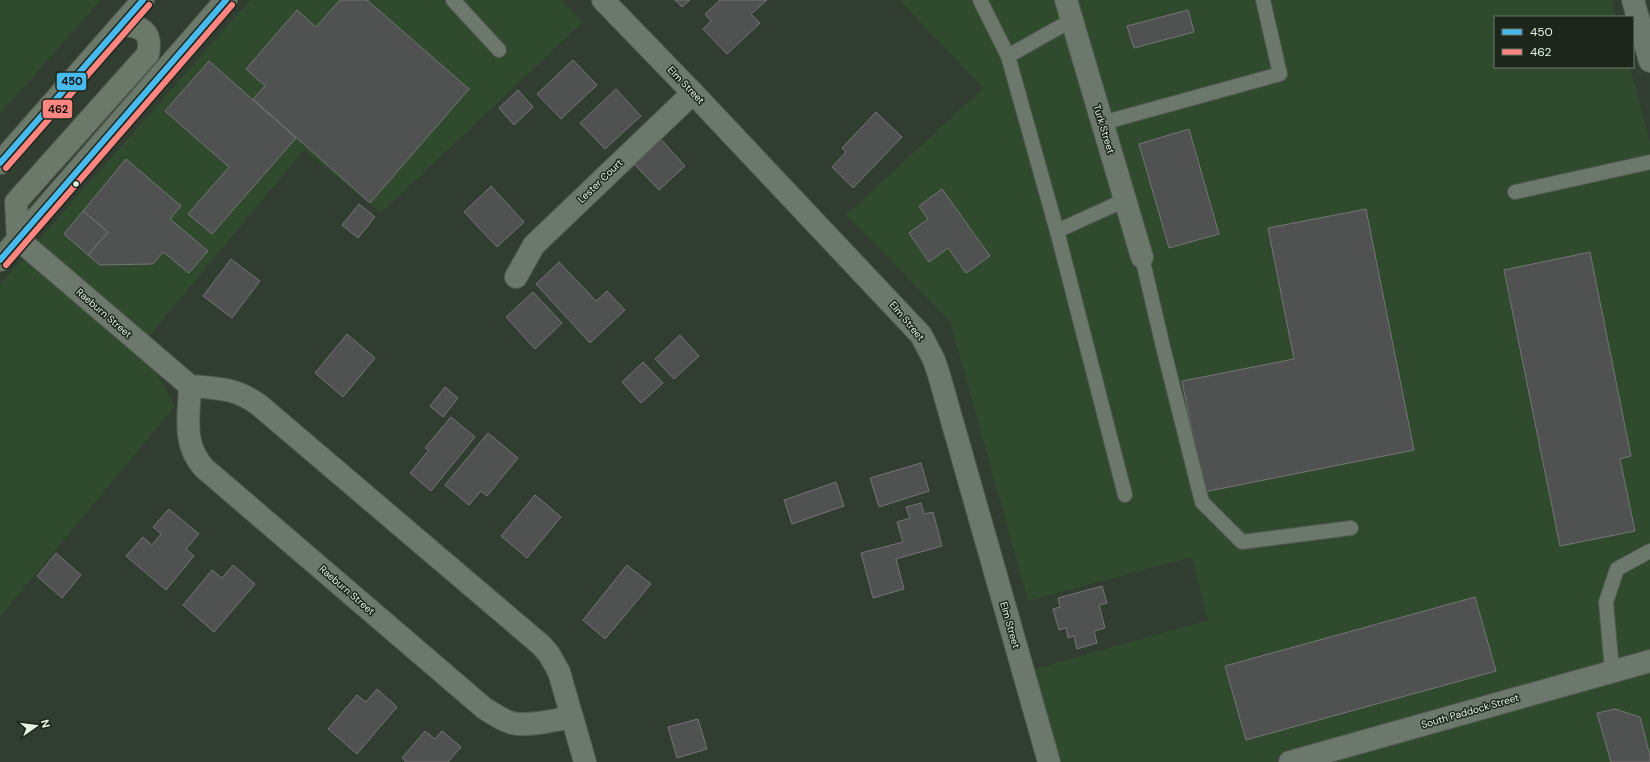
<svg xmlns="http://www.w3.org/2000/svg" width="1650" height="762" viewBox="0 0 1650 762" font-family="'DM Sans',sans-serif">
<style>
.built{fill:#304a2e}
.building{fill:#505151;stroke:#757576}
.lines{fill:none;stroke-linecap:round;stroke-linejoin:round}
.lane-casing{stroke:#4f594e;stroke-width:16}
.street-casing{stroke:#4f594e;stroke-width:24}
.primary-casing{stroke:#4f594e;stroke-width:24}
.lane{stroke:#6d786d;stroke-width:14}
.street{stroke:#6d786d;stroke-width:22}
.primary{stroke:#6b796a;stroke-width:22}
.bus-1-casing{stroke:#1c261b;stroke-width:9}
.bus-2-casing{stroke:#1c261b;stroke-width:9}
.bus-1{stroke:#49baed;stroke-width:6}
.bus-2{stroke:#ff8680;stroke-width:6}
.bus-dot{fill:#e5f3e3;stroke:#1c261b;stroke-width:1.5}
.labels{text-anchor:middle;dominant-baseline:central;stroke-width:3;stroke-linejoin:round;paint-order:stroke}
.street-label{font-size:10px;fill:#e5f3e3;stroke:#1c261b}
.line-badge{stroke:#1c261b;stroke-width:1.5}
.pale-badge-label{font-size:11px;text-anchor:middle;font-weight:bold;fill:#111}
</style>
<rect width="100%" height="100%" fill="#313d31"/>
<g class="built">
<path d="M0 0H101L0 114Z"/>
<path d="M250 0H562L583 22 381 213 304 150 141 346 175 406 0 617V284Z"/>
<path d="M899 0H1612L1616 17H1495V67H1630L1650 142V762H1048L1024 672 1208 620 1192 557 1028 601 950 321 846 215 983 88Z"/>
</g>
<g class="building">
<path d="M340 0H367L469 89 370 203 253 99 265 86 246 69 297 10 316 27Z"/>
<path d="M675 0H690L682 7Z"/>
<path d="M720 0H767L751 14 760 23 727 54 703 29 711 21 705 14Z"/>
<path d="M1188 10 1194 32 1134 48 1127 26Z"/>
<path d="M573 60 597 85 561 119 537 94Z"/>
<path d="M209 61 296 138 212 234 188 214 229 167 165 111Z"/>
<path d="M616 89 641 116 605 149 580 123Z"/>
<path d="M518 90 533 107 514 125 499 108Z"/>
<path d="M876 112 902 137 853 188 832 167 846 152 842 148Z"/>
<path d="M1189 129 1219 234 1169 248 1139 144Z"/>
<path d="M658 136 685 166 659 190 631 161Z"/>
<path d="M126 159 181 206 170 219 208 251 189 273 163 252 153 264 100 265 88 255 108 232 83 211Z"/>
<path d="M491 186 524 222 497 247 464 212Z"/>
<path d="M942 189 990 256 966 273 948 248 929 262 909 233 928 219 919 206Z"/>
<path d="M359 204 375 217 358 238 342 225Z"/>
<path d="M1366 209 1414 450 1204 492 1182 381 1294 359 1268 228Z"/>
<path d="M83 211 108 232 88 255 64 234Z"/>
<path d="M1590 252 1631 456 1620 459 1635 531 1560 546 1504 270Z"/>
<path d="M231 259 260 281 232 318 203 296Z"/>
<path d="M559 262 596 301 607 291 625 310 590 343 536 284Z"/>
<path d="M533 292 562 323 535 349 506 317Z"/>
<path d="M347 334 375 358 343 397 315 373Z"/>
<path d="M680 335 699 356 674 379 655 359Z"/>
<path d="M643 362 663 383 641 403 622 382Z"/>
<path d="M445 387 458 398 443 417 430 406Z"/>
<path d="M451 417 475 437 431 491 410 473 429 450 425 448Z"/>
<path d="M488 433 518 458 487 496 481 491 469 505 445 485Z"/>
<path d="M921 463 929 491 879 507 870 478Z"/>
<path d="M836 482 844 506 792 524 784 500Z"/>
<path d="M535 495 561 517 527 558 501 536Z"/>
<path d="M921 503 924 514 933 512 942 546 896 559 904 589 873 598 861 553 903 542 897 522 910 518 906 507Z"/>
<path d="M169 509 199 534 186 549 194 556 166 590 126 556 143 537 152 545 161 534 153 527Z"/>
<path d="M56 553 81 575 62 598 37 576Z"/>
<path d="M233 565 255 584 214 632 183 605 212 570 222 578Z"/>
<path d="M627 565 651 584 605 639 583 620Z"/>
<path d="M1102 586 1107 603 1099 605 1105 628 1094 631 1097 643 1077 649 1074 636 1068 638 1066 628 1059 630 1053 609 1060 607 1058 598Z"/>
<path d="M1475 597 1496 671 1246 740 1225 666Z"/>
<path d="M377 689 397 707 357 754 328 729 357 695 366 702Z"/>
<path d="M1615 709 1640 717 1650 756V762H1611L1597 713Z"/>
<path d="M698 719 707 749 677 758 668 727Z"/>
<path d="M425 731 435 739 442 731 461 747 448 762H406L402 758Z"/>
</g>
<g class="lines">
<defs>
<g id="lane">
<path d="M453 0 499 50"/>
<path d="M980 0 1008 56 1072 20"/>
<path d="M1008 56 1057 231 1125 200"/>
<path d="M1102 123 1280 74 1263 0"/>
<path d="M1515 192 1650 162"/>
<path d="M1057 231 1125 495"/>
<path d="M1142 257 1163 347 1202 502 1242 542 1351 528"/>
<path d="M1612 671 1606 602 1617 569 1650 551"/>
</g>
<g id="street">
<path d="M603 0 693 93 921 335 934 360 939 375 1049 762"/>
<path d="M1066 0 1142 257"/>
<path d="M1633 0 1650 61"/>
<path d="M18 239 190 386C218 388 236 388 259 405L541 645 549 654 559 672 585 762"/>
<path d="M516 277 534 245 693 93"/>
<path d="M190 386C189 416 182 444 204 468L484 708C493 714 502 720 512 723 528 727 555 720 572 717"/>
<path d="M1290 762 1650 661"/>
</g>
<g id="primary">
<path d="M0 163 143 0"/>
<path d="M18 239 16 202 148 54C152 32 143 26 121 25"/>
<path d="M0 260 226 0"/>
</g>
</defs>
<use href="#lane" class="lane-casing"/>
<use href="#street" class="street-casing"/>
<use href="#primary" class="primary-casing"/>
<use href="#lane" class="lane"/>
<use href="#street" class="street"/>
<use href="#primary" class="primary"/>
<defs>
<g id="bus-1">
<path d="M0 163 143 0"/>
<path d="M0 260 226 0"/>
</g>
<g id="bus-2">
<path d="M6 168 149 5"/>
<path d="M6 265 232 5"/>
</g>
</defs>
<use href="#bus-1" class="bus-1-casing"/>
<use href="#bus-2" class="bus-2-casing"/>
<use href="#bus-1" class="bus-1"/>
<use href="#bus-2" class="bus-2"/>
</g>
<circle class="bus-dot" cx="76" cy="184" r="3.5"/>
<g class="labels">
<g class="street-label">
<text transform="translate(686 85) rotate(46)">Elm Street</text>
<text transform="translate(1104 129) rotate(73)">Turk Street</text>
<text transform="translate(600 181) rotate(-44)">Lester Court</text>
<text transform="translate(104 313) rotate(41)">Raeburn Street</text>
<text transform="translate(907 321) rotate(50)">Elm Street</text>
<text transform="translate(347 590) rotate(41)">Raeburn Street</text>
<text transform="translate(1010 625) rotate(74)">Elm Street</text>
<text transform="translate(1470 711) rotate(-16)">South Paddock Street</text>
</g>
</g>
<g class="line-badge">
<rect x="56" y="72" width="31" height="19" rx="4" fill="#49baed"/>
<rect x="42" y="99" width="31" height="20" rx="4" fill="#ff8680"/>
</g>
<g class="pale-badge-label">
<text x="72" y="85">450</text>
<text x="58" y="113">462</text>
</g>
<rect x="1494" y="16" width="140" height="52" fill="#1c261b" stroke="#6c786b"/>
<rect x="1502" y="29" width="20" height="6" fill="#49baed" stroke="#6c786b"/>
<text x="1530" y="36" font-size="12" fill="#e5f3e3">450</text>
<rect x="1502" y="49" width="20" height="6" fill="#ff8680" stroke="#6c786b"/>
<text x="1530" y="56" font-size="12" fill="#e5f3e3">462</text>
<g transform="translate(36 726) rotate(76)" stroke="#1c261b" stroke-width="3" paint-order="stroke">
<path d="M0-3L7 15L0 10L-7 15Z" fill="#e5f3e3"/>
<text y="-6" font-size="11" font-weight="bold" text-anchor="middle" fill="#e5f3e3">N</text>
</g>
</svg>
